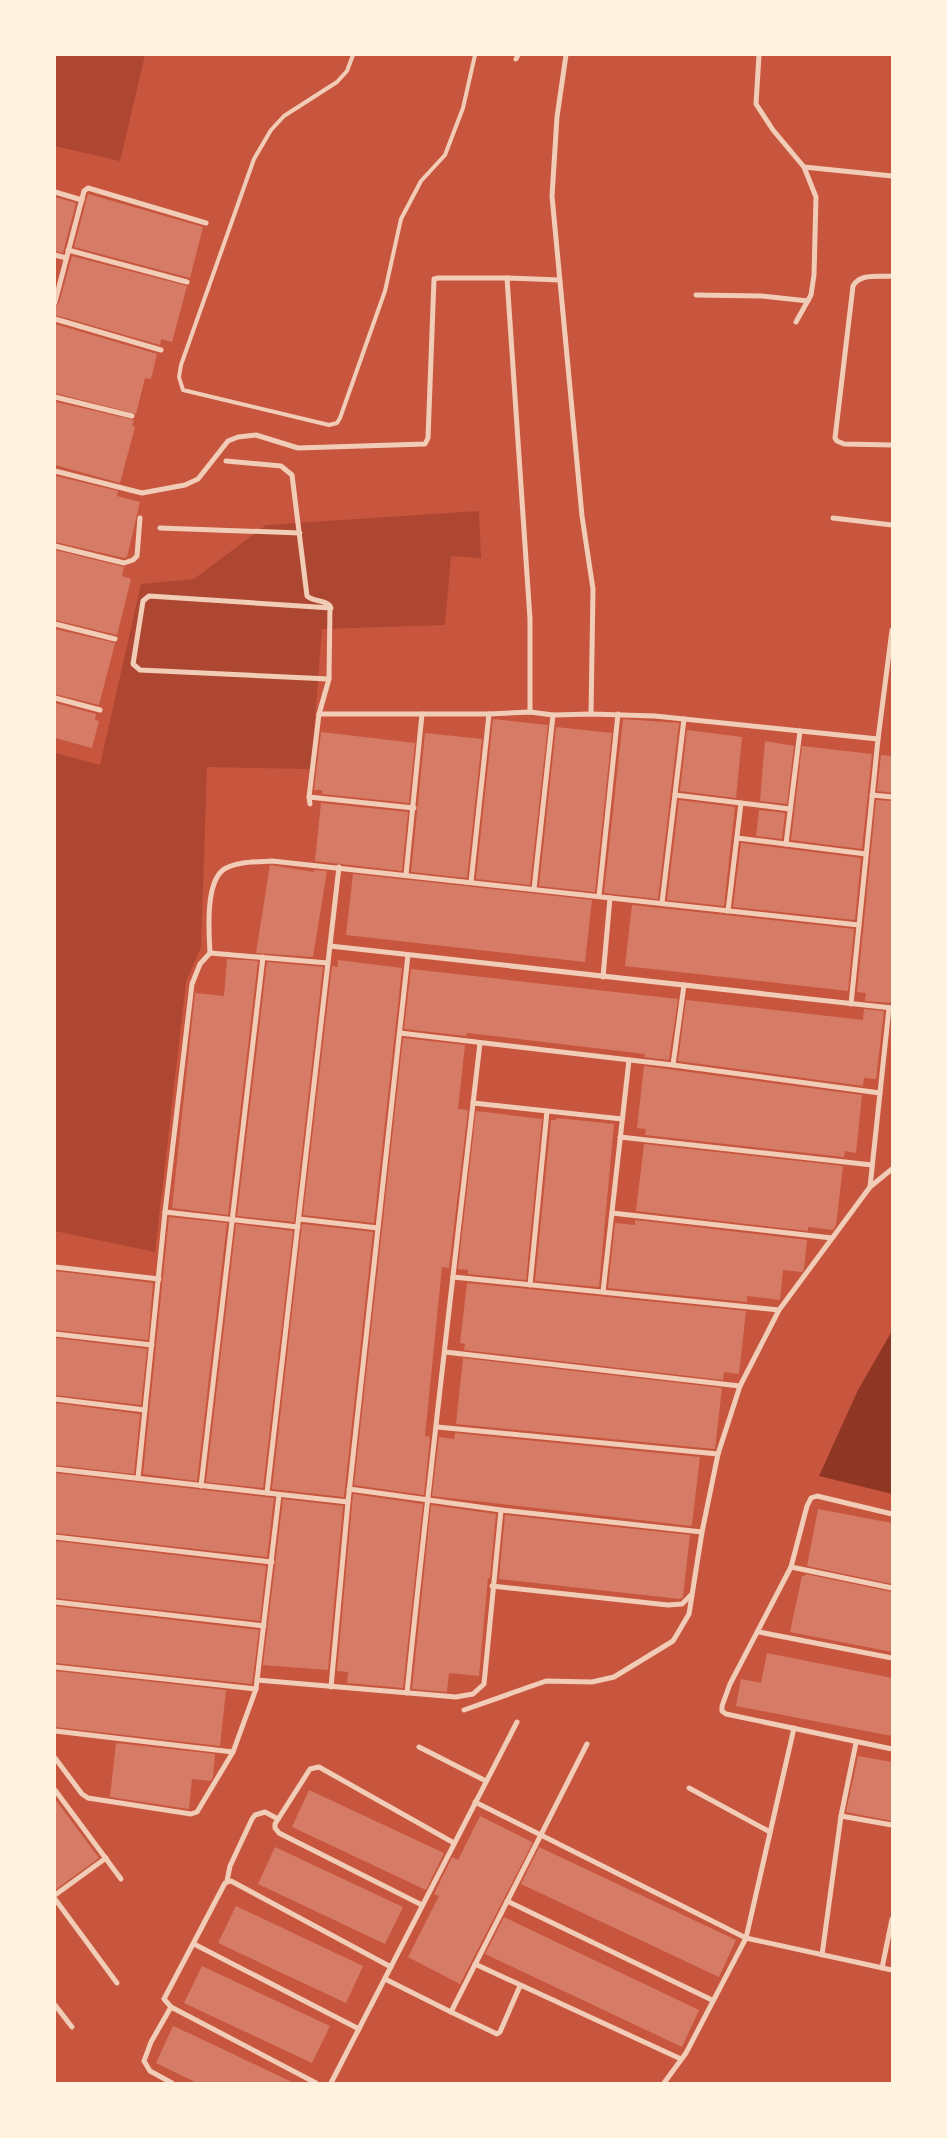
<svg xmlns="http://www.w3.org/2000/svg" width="947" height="2138" viewBox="0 0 947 2138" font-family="Manrope,sans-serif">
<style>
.green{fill:#ae4732}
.water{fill:#8f3625}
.building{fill:#d67c66}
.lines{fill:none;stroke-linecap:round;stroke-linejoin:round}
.service{stroke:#f1ccb7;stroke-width:4}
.minor{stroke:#f1ccb7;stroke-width:5}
</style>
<rect width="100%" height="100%" fill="#c8553d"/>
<g class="green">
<path d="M55 55H145L120 161 55 146Z"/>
<path d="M479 511 481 558 451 556 445 625 322 629 311 769 207 767 201 947 186 982 155 1252 55 1231V753L100 765 141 584 194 579 266 525Z"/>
</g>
<path class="water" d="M892 1331V1494L819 1476 858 1390Z"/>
<g class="building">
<path d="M88 194 203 227 190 278 74 247Z"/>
<path d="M55 197 76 203 63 253 55 251Z"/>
<path d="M72 256 187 286 172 342 161 339 160 345 55 315V306L59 303Z"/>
<path d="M55 324 157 354 151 379 145 378 136 414 55 393Z"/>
<path d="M56 402 134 420 132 426 135 427 120 483 55 465Z"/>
<path d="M56 476 118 491 117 496 140 502 127 557 124 558 55 542Z"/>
<path d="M55 550 124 567 122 576 131 579 117 635 55 620Z"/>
<path d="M55 629 115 643 99 705 55 694Z"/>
<path d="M55 703 96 714 95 720 99 721 92 748 55 738Z"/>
<path d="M493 719 548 725 530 885 476 879Z"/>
<path d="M623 719 679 723 658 899 604 893Z"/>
<path d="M556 727 612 733 595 892 539 886Z"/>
<path d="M687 730 742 737 736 798 680 791Z"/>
<path d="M321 732 415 743 409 803 322 794V790H314Z"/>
<path d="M425 733 482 739 467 878 411 872Z"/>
<path d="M765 741 794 746 787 804 760 801Z"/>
<path d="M802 746 872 754 862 849 791 840Z"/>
<path d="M881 755 892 756V793L877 791Z"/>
<path d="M679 800 735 807 724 906 667 900Z"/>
<path d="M876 800 892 801V1003L865 1001 866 993 857 992Z"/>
<path d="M321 803 408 812 402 871 315 861Z"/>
<path d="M759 810 785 813 782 839 756 836Z"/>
<path d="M741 843 861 858 855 920 733 907Z"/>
<path d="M270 865 314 872V870L327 871 313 957 256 953Z"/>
<path d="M353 874 592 900 585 962 346 935Z"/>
<path d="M632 905 854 929 848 991 625 966Z"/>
<path d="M227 959 258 961 228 1215 172 1208 195 993 224 996Z"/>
<path d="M338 960 402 968 374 1223 303 1215 332 966 338 967Z"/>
<path d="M267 962 323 967 294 1222 237 1216Z"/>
<path d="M411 969 678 999 669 1060 644 1057 645 1054 494 1036 467 1033 466 1036 404 1029Z"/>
<path d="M686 1000 863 1020 864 1009 884 1011 876 1079 864 1078 863 1086 678 1061Z"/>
<path d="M403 1038 465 1045 458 1109 468 1110 449 1268 442 1267 425 1436 430 1437 424 1495 354 1485Z"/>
<path d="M644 1066 862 1095 856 1153 845 1151 844 1157 645 1135 646 1129 637 1128Z"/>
<path d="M476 1111 542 1119 526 1280 468 1274V1270L458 1269Z"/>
<path d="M557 1118 614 1124 599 1287 535 1281 551 1120H556Z"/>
<path d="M644 1144 843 1166 836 1225 833 1230 808 1227V1231L636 1211Z"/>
<path d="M169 1217 227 1223 197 1481 143 1474Z"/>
<path d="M635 1220 807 1240 804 1269 802 1272 783 1270 780 1300 747 1296V1302L608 1288 615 1223 635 1225Z"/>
<path d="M236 1224 293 1231 263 1488 206 1482Z"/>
<path d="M302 1224 373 1232 344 1497 272 1489Z"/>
<path d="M55 1271 153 1283 148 1340 55 1330Z"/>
<path d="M467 1283 746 1311 739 1374 724 1372 723 1380 464 1350 465 1344 460 1343Z"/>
<path d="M55 1338 147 1349 141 1405 55 1395Z"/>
<path d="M463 1358 722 1388 715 1449 456 1424Z"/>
<path d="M55 1403 140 1414 134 1474 55 1465Z"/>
<path d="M455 1433 700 1457 692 1524 691 1526 432 1496 439 1437 454 1439Z"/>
<path d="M55 1473 274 1498 267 1557 55 1533Z"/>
<path d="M353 1494 423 1504 403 1688 347 1683 348 1672 337 1671Z"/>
<path d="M283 1499 343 1506 328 1670 263 1665Z"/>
<path d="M431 1505 496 1514 490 1578H488L479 1676 449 1673 447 1692 412 1689Z"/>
<path d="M818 1509 892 1523V1584L807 1566Z"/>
<path d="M505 1515 690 1535 683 1597 680 1599 499 1579Z"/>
<path d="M55 1541 266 1566 260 1621 55 1598Z"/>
<path d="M805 1574 892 1592V1652L790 1632 802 1576H805Z"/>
<path d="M55 1606 259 1630 252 1684 55 1663Z"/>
<path d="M767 1653 892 1678V1736L736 1706 741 1679 761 1683Z"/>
<path d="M55 1671 226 1690 220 1746 55 1727Z"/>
<path d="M116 1743 215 1754 213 1777 211 1781 192 1779 189 1809 110 1797Z"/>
<path d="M858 1756 892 1762V1821L846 1812Z"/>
<path d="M309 1790 444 1853 426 1890 292 1827Z"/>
<path d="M55 1799 99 1858 55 1890Z"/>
<path d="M480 1816 532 1842V1844L460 1984 408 1957 439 1896 434 1894 452 1857 458 1860Z"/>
<path d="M275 1847 403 1907 385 1944 258 1884Z"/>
<path d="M539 1847 736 1940 719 1977 521 1884Z"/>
<path d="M236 1906 363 1966 346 2003 218 1943Z"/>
<path d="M504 1917 699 2010 682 2047 485 1954Z"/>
<path d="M202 1966 330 2026 312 2063 184 2003Z"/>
<path d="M173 2026 195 2036 294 2083H197L156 2063Z"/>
</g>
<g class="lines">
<path class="service" d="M353 55 347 71 337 82 284 116 271 130 254 159 181 365 179 377 183 390 329 425 337 423 340 418 385 291 401 219 421 181 445 155 463 108 475 55"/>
<g class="minor">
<path d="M566 55 557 117 552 196 582 516 593 589 591 714"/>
<path d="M759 55 756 104 773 130 804 167 816 197 814 275 811 295 796 322"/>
<path d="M516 59 518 55"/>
<path d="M804 167 892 176"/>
<path d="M55 192 82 200"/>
<path d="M68 250 187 282"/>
<path d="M55 255 66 258"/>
<path d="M892 276C878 277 860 273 853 286L835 438 837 441 844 444 892 445"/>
<path d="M696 295 761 296 808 301"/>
<path d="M55 302 84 191 88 188 206 223"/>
<path d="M55 319 161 350"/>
<path d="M55 397 132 416"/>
<path d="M226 461 281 466 292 475 307 596C313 602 324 599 330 606L329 679 319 714 309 797 310 804"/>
<path d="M55 471 142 493 185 485 198 479 228 441 238 437 256 435 298 448 425 444 428 438 434 279 438 278H507"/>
<path d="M833 518 892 525"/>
<path d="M160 528 300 533"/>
<path d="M55 546 124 563 133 560 137 556 140 518"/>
<path d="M55 624 115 639"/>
<path d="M329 679 140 670 133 664 143 601 149 596 331 608"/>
<path d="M55 698 100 710"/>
<path d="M530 712V619L507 278 560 280"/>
<path d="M319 714H489L530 712 553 715 591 714 655 716 878 739"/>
<path d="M675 795 790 809"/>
<path d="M872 795 892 797"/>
<path d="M309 797 414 808"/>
<path d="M737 838 866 854"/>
<path d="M786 844 800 731"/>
<path d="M406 875 422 714"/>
<path d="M471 882 489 714"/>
<path d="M534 889 553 715"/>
<path d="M599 896 618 714"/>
<path d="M662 903 684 719"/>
<path d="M728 911 741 803"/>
<path d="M330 946 892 1008"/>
<path d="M210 953C209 933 205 884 223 870 235 861 258 862 272 861L859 925"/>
<path d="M210 953 328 963"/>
<path d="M603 977 610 898"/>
<path d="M851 1004 878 739 892 630"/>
<path d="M400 1033 673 1065 880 1093"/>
<path d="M673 1065 684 985"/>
<path d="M473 1103 622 1119"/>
<path d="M620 1137 872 1165"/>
<path d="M870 1187 889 1008"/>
<path d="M165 1212 298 1227"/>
<path d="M612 1213 832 1238"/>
<path d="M299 1219 378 1228"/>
<path d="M55 1267 159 1279"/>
<path d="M453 1277 779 1310"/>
<path d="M530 1285 547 1111"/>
<path d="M603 1292 629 1060"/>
<path d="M55 1334 152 1345"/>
<path d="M445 1352 740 1386"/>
<path d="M55 1399 145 1410"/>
<path d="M437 1427 718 1454"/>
<path d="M55 1469 348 1502"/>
<path d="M138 1478 165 1212 192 984 200 964 210 953"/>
<path d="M201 1486 263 957"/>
<path d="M349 1489 501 1510 702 1532"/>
<path d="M267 1493 339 867"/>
<path d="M892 1514 817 1496 811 1498 807 1506 791 1567 730 1684 722 1706V1711L726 1714 892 1749"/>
<path d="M55 1537 272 1562"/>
<path d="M791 1567 892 1588"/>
<path d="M492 1586 668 1605 682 1604 691 1595"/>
<path d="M55 1602 264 1626"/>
<path d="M759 1632 892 1658"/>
<path d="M55 1667 256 1689"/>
<path d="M257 1680 456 1697 473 1694 484 1684 501 1510"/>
<path d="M331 1687 348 1502 408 955"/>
<path d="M407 1693C429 1476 455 1260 480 1043"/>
<path d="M464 1710 546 1681 592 1682 614 1677 673 1641 689 1614 702 1532 718 1454 740 1386 779 1310 870 1187 892 1169"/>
<path d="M55 1731 233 1752"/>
<path d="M419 1747 486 1781"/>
<path d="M55 1758 82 1794 88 1798 191 1814 197 1812 233 1752 256 1689 279 1495"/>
<path d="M689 1788 770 1832"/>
<path d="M55 1790 121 1879"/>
<path d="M475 1802 746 1938 892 1970"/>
<path d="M841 1816 892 1825"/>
<path d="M227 1881 230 1866 252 1819 255 1815 265 1812 278 1819"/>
<path d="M55 1895 106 1858"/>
<path d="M55 1899 117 1983"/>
<path d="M507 1901 712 2000"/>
<path d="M422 1905 279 1833 275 1828V1824L310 1769 319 1767 454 1843"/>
<path d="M194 1944 359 2029"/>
<path d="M822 1955 841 1816 856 1743"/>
<path d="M475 1964 681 2059"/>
<path d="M882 1968 892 1919"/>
<path d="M385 1979 451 2012 587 1744"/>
<path d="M55 2005 72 2027"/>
<path d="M171 2007 151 2042 144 2061 150 2071 172 2083"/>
<path d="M451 2012 497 2034 500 2032 520 1986"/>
<path d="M316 2083 171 2007 164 1999 225 1883 231 1881 391 1967"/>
<path d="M331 2083 517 1722"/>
<path d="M664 2083 686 2053 746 1938 794 1728"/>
</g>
</g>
<rect width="947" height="2138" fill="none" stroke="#fff3e0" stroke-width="112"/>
</svg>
